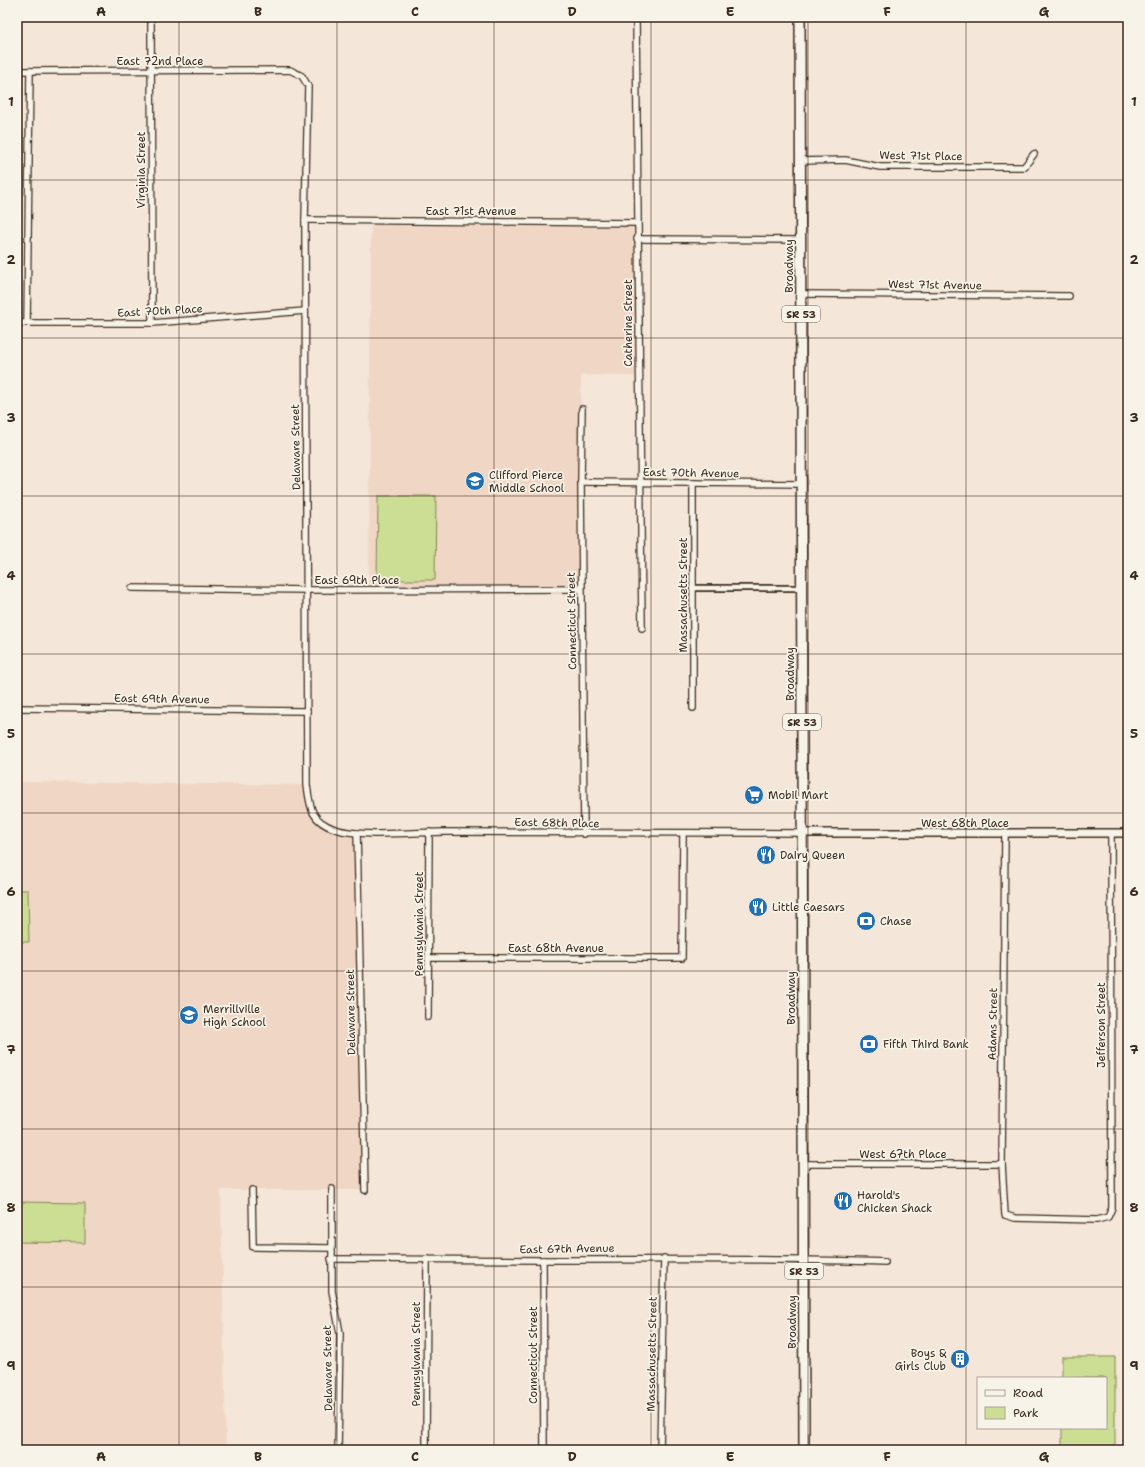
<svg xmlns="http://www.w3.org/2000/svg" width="1145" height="1467" viewBox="0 0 1145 1467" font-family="'Shantell Sans',sans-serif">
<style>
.built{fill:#f0d6c5}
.green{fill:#ccde93;stroke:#848458}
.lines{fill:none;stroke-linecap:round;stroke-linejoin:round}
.pedestrian-casing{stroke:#3b2a1e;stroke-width:8}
.minor-casing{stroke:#3b2a1e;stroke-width:8}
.tertiary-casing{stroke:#3b2a1e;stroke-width:10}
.primary-casing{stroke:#3b2a1e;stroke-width:12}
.pedestrian{stroke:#f7f3e8;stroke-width:4.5}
.minor{stroke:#f7f3e8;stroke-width:5.5}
.tertiary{stroke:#f7f3e8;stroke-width:7}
.primary{stroke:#f7f3e8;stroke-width:9}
.grid{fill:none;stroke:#3b2a1e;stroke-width:1;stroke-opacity:0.55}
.labels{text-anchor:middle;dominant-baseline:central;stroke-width:3.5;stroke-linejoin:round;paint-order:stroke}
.shield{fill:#f7f3e8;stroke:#73665b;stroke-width:1}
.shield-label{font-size:10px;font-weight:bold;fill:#3b2a1e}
.street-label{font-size:11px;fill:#3b2a1e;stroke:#f7f3e8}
.poi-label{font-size:11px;fill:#3b2a1e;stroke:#f7f3e8;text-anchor:start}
.neatline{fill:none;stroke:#3b2a1e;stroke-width:1.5}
.grid-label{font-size:13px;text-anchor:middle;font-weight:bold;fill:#3b2a1e}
</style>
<rect width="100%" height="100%" fill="#f4e6d8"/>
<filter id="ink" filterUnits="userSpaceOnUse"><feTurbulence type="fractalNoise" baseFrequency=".025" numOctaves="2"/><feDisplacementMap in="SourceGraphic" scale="8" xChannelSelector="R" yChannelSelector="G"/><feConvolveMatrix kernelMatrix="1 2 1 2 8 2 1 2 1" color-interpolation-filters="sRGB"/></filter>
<g filter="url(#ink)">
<g class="built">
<path d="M371 225 635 227V376L581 375 579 585H369Z"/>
<path d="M17 782 307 785 315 817 357 840 365 1190H221L226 1450H17Z"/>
</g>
<g class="green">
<path d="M378 496H436L435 580H377Z"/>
<path d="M17 890H28L29 942H17Z"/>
<path d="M17 1202 85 1203V1243L17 1242Z"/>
<path d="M1062 1357H1115V1450H1062V1428H1106V1378H1062Z"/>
</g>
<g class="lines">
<defs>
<path id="pedestrian" d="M692 588H802"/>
<g id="minor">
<path d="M151 17 152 323"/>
<path d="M636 17 642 628"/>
<path d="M17 71 290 70 302 76 308 86 305 220 307 785C310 808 311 821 335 829 362 838 416 832 446 832 565 833 684 833 802 833"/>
<path d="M800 161 845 160 880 167H1024L1034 154"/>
<path d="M305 220 637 223"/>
<path d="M637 239 801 240"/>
<path d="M801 294 1069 296"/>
<path d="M17 323H152L305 311"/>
<path d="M27 323 30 71"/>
<path d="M582 409 581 482 584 834"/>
<path d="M581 482 801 484"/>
<path d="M132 588 307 590 581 589"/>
<path d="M17 708 307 711"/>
<path d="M693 708V483"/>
<path d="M357 833 365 1190"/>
<path d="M1005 834 1002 1164 1005 1215 1015 1218 1097 1220 1108 1217 1112 1208 1111 833"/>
<path d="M430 958H682L683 833"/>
<path d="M428 1017 429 832"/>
<path d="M803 1164H1002"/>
<path d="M332 1189V1291L340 1333 338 1450"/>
<path d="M252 1190 253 1247 331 1248"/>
<path d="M331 1259C402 1259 473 1260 543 1260 658 1260 771 1258 885 1262"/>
<path d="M543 1260 544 1450"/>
<path d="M426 1450 427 1259"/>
<path d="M660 1450 664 1258"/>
</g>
<path id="tertiary" d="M802 833H1128"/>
<path id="primary" d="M800 17 804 1450"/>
</defs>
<use href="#pedestrian" class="pedestrian-casing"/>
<use href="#minor" class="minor-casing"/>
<use href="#tertiary" class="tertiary-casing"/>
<use href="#primary" class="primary-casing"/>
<use href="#pedestrian" class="pedestrian"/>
<use href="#minor" class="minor"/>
<use href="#tertiary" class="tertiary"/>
<use href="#primary" class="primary"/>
</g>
</g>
<path class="grid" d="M179 17V1450M337 17V1450M494 17V1450M651 17V1450M808 17V1450M966 17V1450M17 180H1128M17 338H1128M17 496H1128M17 654H1128M17 813H1128M17 971H1128M17 1129H1128M17 1287H1128"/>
<defs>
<symbol id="school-disc" viewBox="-11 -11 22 22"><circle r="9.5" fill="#1f6fb2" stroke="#f7f3e8"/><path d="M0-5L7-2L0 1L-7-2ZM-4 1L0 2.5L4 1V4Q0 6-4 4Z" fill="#fff"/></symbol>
<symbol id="supermarket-disc" viewBox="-11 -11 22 22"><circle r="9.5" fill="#1f6fb2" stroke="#f7f3e8"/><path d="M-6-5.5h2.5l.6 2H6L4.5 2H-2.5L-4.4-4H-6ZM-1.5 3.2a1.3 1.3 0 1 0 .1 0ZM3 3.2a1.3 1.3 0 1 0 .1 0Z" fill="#fff"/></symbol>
<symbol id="restaurant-disc" viewBox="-11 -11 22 22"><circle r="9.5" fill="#1f6fb2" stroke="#f7f3e8"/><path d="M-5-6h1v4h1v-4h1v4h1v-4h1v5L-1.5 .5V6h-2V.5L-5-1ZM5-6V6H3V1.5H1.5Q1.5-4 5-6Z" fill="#fff"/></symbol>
<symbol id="bank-disc" viewBox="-11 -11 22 22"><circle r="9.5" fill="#1f6fb2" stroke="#f7f3e8"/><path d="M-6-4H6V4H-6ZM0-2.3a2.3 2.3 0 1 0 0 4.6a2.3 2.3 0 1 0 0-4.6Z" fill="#fff"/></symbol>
<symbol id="building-disc" viewBox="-11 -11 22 22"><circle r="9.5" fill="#1f6fb2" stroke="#f7f3e8"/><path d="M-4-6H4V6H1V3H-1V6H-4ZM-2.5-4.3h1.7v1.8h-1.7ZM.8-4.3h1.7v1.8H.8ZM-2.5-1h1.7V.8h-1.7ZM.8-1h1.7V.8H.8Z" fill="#fff"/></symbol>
</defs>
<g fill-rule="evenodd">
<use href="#school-disc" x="464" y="470" width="22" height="22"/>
<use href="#supermarket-disc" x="743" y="784" width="22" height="22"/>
<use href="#restaurant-disc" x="755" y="844" width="22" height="22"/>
<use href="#restaurant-disc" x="747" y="896" width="22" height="22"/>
<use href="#bank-disc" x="855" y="910" width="22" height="22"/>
<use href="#school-disc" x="178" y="1004" width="22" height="22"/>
<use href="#bank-disc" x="858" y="1033" width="22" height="22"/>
<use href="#restaurant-disc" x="832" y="1190" width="22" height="22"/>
<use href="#building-disc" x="949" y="1348" width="22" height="22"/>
</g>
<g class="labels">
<g class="shield">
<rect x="782" y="306" width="38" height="16" rx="3"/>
<rect x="783" y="714" width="38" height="16" rx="3"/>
<rect x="785" y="1263" width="38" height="16" rx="3"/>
</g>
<g class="shield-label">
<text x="801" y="314">SR 53</text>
<text x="802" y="722">SR 53</text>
<text x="804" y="1271">SR 53</text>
</g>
<g class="street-label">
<text x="160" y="61">East 72nd Place</text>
<text transform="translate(921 156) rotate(1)">West 71st Place</text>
<text transform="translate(141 170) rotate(-90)">Virginia Street</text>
<text x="471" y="211">East 71st Avenue</text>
<text transform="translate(789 266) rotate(-90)">Broadway</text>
<text transform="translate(935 285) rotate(1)">West 71st Avenue</text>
<text transform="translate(160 311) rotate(-3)">East 70th Place</text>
<text transform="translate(628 323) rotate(-90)">Catherine Street</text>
<text transform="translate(296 447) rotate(-91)">Delaware Street</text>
<text transform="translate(691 473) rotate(1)">East 70th Avenue</text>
<text x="357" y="580">East 69th Place</text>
<text transform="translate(683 595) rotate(-90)">Massachusetts Street</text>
<text transform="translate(572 621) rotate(-91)">Connecticut Street</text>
<text transform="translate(790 674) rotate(-90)">Broadway</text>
<text transform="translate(162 699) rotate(1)">East 69th Avenue</text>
<text transform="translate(557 823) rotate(1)">East 68th Place</text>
<text x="965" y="823">West 68th Place</text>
<text transform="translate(419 924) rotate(-90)">Pennsylvania Street</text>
<text x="556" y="948">East 68th Avenue</text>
<text transform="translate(791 998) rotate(-90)">Broadway</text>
<text transform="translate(351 1012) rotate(-91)">Delaware Street</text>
<text transform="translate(993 1024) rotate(-89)">Adams Street</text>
<text transform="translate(1101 1025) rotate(-90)">Jefferson Street</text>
<text x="903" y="1154">West 67th Place</text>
<text transform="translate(567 1249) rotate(-1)">East 67th Avenue</text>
<text transform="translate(792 1322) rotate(-90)">Broadway</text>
<text transform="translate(416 1354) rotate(-90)">Pennsylvania Street</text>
<text transform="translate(652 1354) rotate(-89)">Massachusetts Street</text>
<text transform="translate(533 1355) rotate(-90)">Connecticut Street</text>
<text transform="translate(328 1368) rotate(-91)">Delaware Street</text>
</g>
<g class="poi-label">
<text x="489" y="475">Clifford Pierce<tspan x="489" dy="13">Middle School</tspan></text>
<text x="768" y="795">Mobil Mart</text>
<text x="780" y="855">Dairy Queen</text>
<text x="772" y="907">Little Caesars</text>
<text x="880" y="921">Chase</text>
<text x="203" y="1009">Merrillville<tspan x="203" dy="13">High School</tspan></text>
<text x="883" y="1044">Fifth Third Bank</text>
<text x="857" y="1195">Harold's<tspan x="857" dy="13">Chicken Shack</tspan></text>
<text x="946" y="1353" text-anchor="end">Boys &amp;<tspan x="946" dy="13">Girls Club</tspan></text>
</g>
</g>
<rect width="1145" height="1467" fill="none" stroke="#f7f3e8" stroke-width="44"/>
<rect x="977" y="1377" width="130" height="52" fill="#f7f3e8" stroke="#aca397"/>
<rect x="985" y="1390" width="20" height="6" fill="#f7f3e8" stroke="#aca397"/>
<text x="1013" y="1397" font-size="12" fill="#3b2a1e">Road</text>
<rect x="985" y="1407" width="20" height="12" fill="#ccde93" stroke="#aca397"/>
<text x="1013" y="1417" font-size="12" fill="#3b2a1e">Park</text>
<rect x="22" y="22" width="1101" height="1423" class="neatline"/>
<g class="grid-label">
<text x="101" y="16">A</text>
<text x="258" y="16">B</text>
<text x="415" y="16">C</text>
<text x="572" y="16">D</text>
<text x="730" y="16">E</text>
<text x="887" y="16">F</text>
<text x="1044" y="16">G</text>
<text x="11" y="106">1</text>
<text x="1134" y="106">1</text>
<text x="11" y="264">2</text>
<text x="1134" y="264">2</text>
<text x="11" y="422">3</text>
<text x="1134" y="422">3</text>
<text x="11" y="580">4</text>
<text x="1134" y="580">4</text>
<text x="11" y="738">5</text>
<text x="1134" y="738">5</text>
<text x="11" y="896">6</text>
<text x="1134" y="896">6</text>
<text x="11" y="1054">7</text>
<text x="1134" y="1054">7</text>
<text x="11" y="1212">8</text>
<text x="1134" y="1212">8</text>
<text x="11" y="1370">9</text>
<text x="1134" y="1370">9</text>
<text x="101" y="1461">A</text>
<text x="258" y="1461">B</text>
<text x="415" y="1461">C</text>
<text x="572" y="1461">D</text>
<text x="730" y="1461">E</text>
<text x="887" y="1461">F</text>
<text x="1044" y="1461">G</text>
</g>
</svg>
